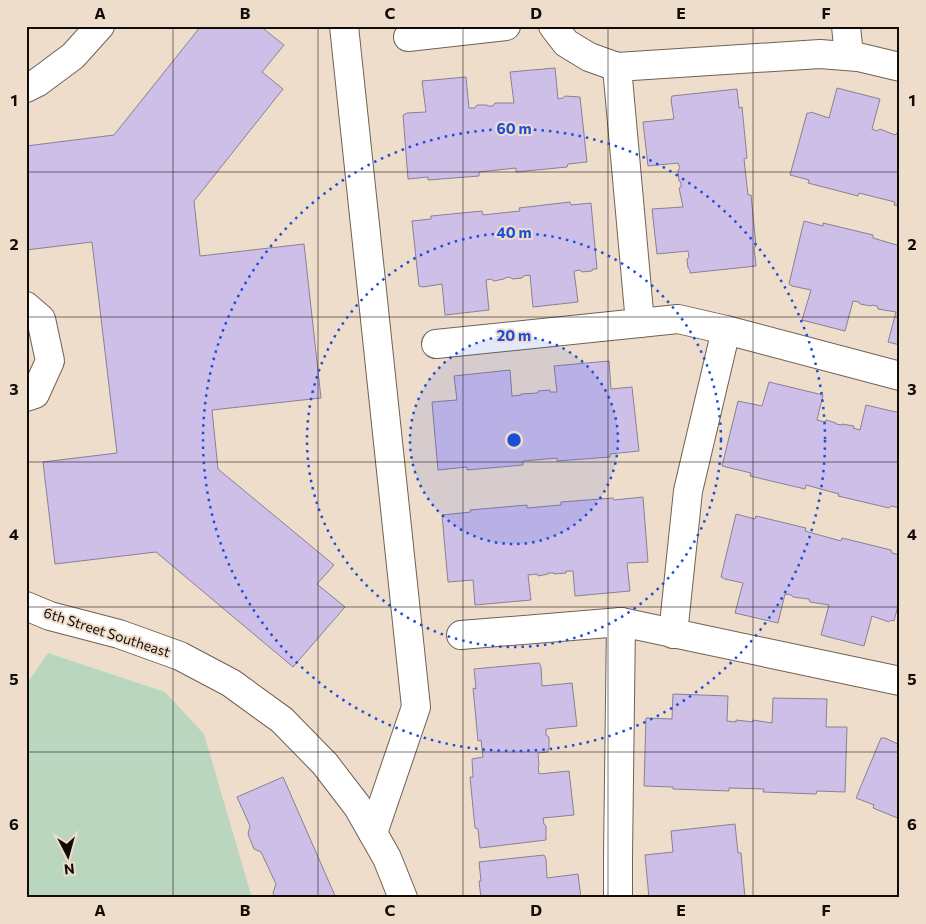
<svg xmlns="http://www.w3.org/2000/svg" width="926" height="924" viewBox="0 0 926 924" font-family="Commissioner,sans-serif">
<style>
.green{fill:#bad6be}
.building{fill:#cebfe8;stroke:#888194}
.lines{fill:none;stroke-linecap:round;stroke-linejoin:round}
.minor-casing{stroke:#706152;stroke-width:30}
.minor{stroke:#fff;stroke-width:28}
.grid{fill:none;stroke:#120c07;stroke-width:1;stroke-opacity:0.55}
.ring{fill:none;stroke:#1d4ed8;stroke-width:2.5;stroke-dasharray:2.5 5}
.labels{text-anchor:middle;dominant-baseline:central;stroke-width:4;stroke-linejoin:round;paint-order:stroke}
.street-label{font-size:14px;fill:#120c07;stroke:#efddcc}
.centre{fill:#1d4ed8;stroke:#efddcc;stroke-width:2.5}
.ring-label{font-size:15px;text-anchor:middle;font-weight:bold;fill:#1d4ed8;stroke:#efddcc;stroke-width:4;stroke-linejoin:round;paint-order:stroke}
.neatline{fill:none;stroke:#120c07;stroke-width:2}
.grid-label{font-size:16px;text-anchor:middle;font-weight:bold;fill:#120c07}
</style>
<rect width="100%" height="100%" fill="#efddcc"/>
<path class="green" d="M48 653 165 692 204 734 252 898H26V685Z"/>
<g class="building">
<path d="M201 26H260L284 45 262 72 283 89 194 201 200 256 304 244 321 398 212 410 218 469 334 565 317 584 345 607 293 667 156 552 55 564 43 462 117 453 92 242 26 250V146L114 135Z"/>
<path d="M555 68 558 99 563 98 565 96 580 97 587 162 568 164 567 167 516 172V168L479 172V176L428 180V177L408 179 403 115 407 113 426 112 422 81 466 77 469 108H475L477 105H487L488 106H493L495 103H514L510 72Z"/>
<path d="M837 88 880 99 872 129 877 131 880 129 895 135 897 133 900 134V206L894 205 895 202 859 193 858 196 808 183 809 180 790 175 807 113H810L811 112 829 118Z"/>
<path d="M737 89 739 108 742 107 747 158 744 159 748 195H751L756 246 754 247 756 266 690 273V270L688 268 687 259 689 257 688 251 657 254 652 209 683 207 679 188 681 187V182L679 181 678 170 680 168 678 163 648 166 643 122 674 119 671 100 672 96Z"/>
<path d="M570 202 571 205 591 203 597 269H593L592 271 582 272 580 270 574 271 578 302 533 307 530 275 523 276 522 278 512 279 510 277 505 278 504 279 494 281 491 279 486 280 489 310 445 315 442 284 423 287 419 286 412 221 431 219V216L482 211 483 215 520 211 519 208Z"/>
<path d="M804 221 823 226V223L873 235V238L900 246V345L888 342 896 312 878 309 877 306 872 305 871 306 860 304 859 302 853 301 845 331 802 320 811 290 792 286 789 284Z"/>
<path d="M609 361 611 389 632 387 639 451 610 454V457L557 461V458L523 461V465L467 470V467L438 470 432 402 457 400 454 376 510 370 512 396 521 395V394L538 393V391L550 390V392H557L554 366Z"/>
<path d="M769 382 823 395 817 420 825 422 826 420 836 423V424L842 425V424L854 426 853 428 860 430 866 405 900 413V508L891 506 889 508 838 496 839 494 806 485 805 489 750 476 751 473 722 466 738 401 762 406Z"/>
<path d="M643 497 648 562 627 563 630 591 575 596 573 571H566V573L554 574V573H548V574L538 576 537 574 528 575 531 600 475 605 473 580 448 582 442 515 471 512 470 510 527 505V508L561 505V502L613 498 614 500Z"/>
<path d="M736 514 755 519 756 516 806 528 805 531 841 541 842 538 891 550 892 553 900 555V598L894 621 891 620 889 622 872 616 864 646 821 635 829 605 810 602 809 599 793 597 791 595 785 594 778 623 735 613 743 583 725 579 721 577Z"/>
<path d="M539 663 541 667 542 686 572 683 577 726 546 729V735L549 737V748L548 749V752L538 753 539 766 538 767 539 774 569 771 574 815 543 818 544 824 546 826V840L480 848 478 829 475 828 470 777H473L472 759 483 757 481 740 478 741 473 688 476 689 474 669Z"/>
<path d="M673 694 728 696 727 721 736 722V720L753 722V720L772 723 773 698 827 699 826 727H847L845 792 817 791 816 794 763 792 764 789 729 788V791L673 789V787L644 786 646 718 672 719Z"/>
<path d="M881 738H885L900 745V819L873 808 874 805 856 798Z"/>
<path d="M283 777 336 898H275L273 893 276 884 261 852 254 849 248 834 250 826 237 797Z"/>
<path d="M735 824 738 853H741L745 898H649L645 855 673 852 671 831Z"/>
<path d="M544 855 546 859 547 878 578 874 581 898H481L479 881H481L479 862Z"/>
</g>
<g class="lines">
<defs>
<g id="minor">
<path d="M344 26 416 707 373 833"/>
<path d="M553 26 566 43 589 57 617 67 820 54 858 57 900 67"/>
<path d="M846 26 849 56"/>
<path d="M408 37 506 26"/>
<path d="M617 67 640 323"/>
<path d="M26 88 38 82 73 56 100 26"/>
<path d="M26 306 41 319 50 361 35 394 26 397"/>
<path d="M436 344 678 319 726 330 900 376"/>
<path d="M26 606 50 616 119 634 180 656 231 683 282 720 325 764 358 807 387 858 403 898"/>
<path d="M673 634 688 491 726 330"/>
<path d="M461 635 621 622 900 681"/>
<path d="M618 898V856L621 622"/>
</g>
</defs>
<use href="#minor" class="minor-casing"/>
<use href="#minor" class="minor"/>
</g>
<path class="grid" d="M173 26V898M318 26V898M463 26V898M608 26V898M753 26V898M26 172H900M26 317H900M26 462H900M26 607H900M26 752H900"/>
<circle cx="514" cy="440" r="104" fill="#1d4ed8" fill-opacity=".12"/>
<g class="ring">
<circle cx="514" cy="440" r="104"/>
<circle cx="514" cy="440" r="207"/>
<circle cx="514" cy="440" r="311"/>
</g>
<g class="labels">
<g class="street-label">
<text transform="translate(107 632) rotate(18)">6th Street Southeast</text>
</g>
</g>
<circle cx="514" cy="440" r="8" class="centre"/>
<g class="ring-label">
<text x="514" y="134">60 m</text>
<text x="514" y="238">40 m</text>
<text x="514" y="341">20 m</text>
</g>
<rect width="926" height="924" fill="none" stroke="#efddcc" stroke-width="55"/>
<g transform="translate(68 856) rotate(174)" stroke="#efddcc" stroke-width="4" paint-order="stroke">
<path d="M0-4L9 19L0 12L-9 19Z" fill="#120c07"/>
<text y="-8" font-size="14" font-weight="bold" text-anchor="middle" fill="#120c07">N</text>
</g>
<rect x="28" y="28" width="870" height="868" class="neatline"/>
<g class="grid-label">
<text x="100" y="19">A</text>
<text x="245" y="19">B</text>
<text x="390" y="19">C</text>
<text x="536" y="19">D</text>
<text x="681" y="19">E</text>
<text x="826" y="19">F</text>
<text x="14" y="106">1</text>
<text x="912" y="106">1</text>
<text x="14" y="250">2</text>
<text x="912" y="250">2</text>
<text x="14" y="395">3</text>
<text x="912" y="395">3</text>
<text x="14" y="540">4</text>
<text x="912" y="540">4</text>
<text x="14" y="685">5</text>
<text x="912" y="685">5</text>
<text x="14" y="830">6</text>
<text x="912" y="830">6</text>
<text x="100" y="916">A</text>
<text x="245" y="916">B</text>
<text x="390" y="916">C</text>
<text x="536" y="916">D</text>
<text x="681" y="916">E</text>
<text x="826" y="916">F</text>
</g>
</svg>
